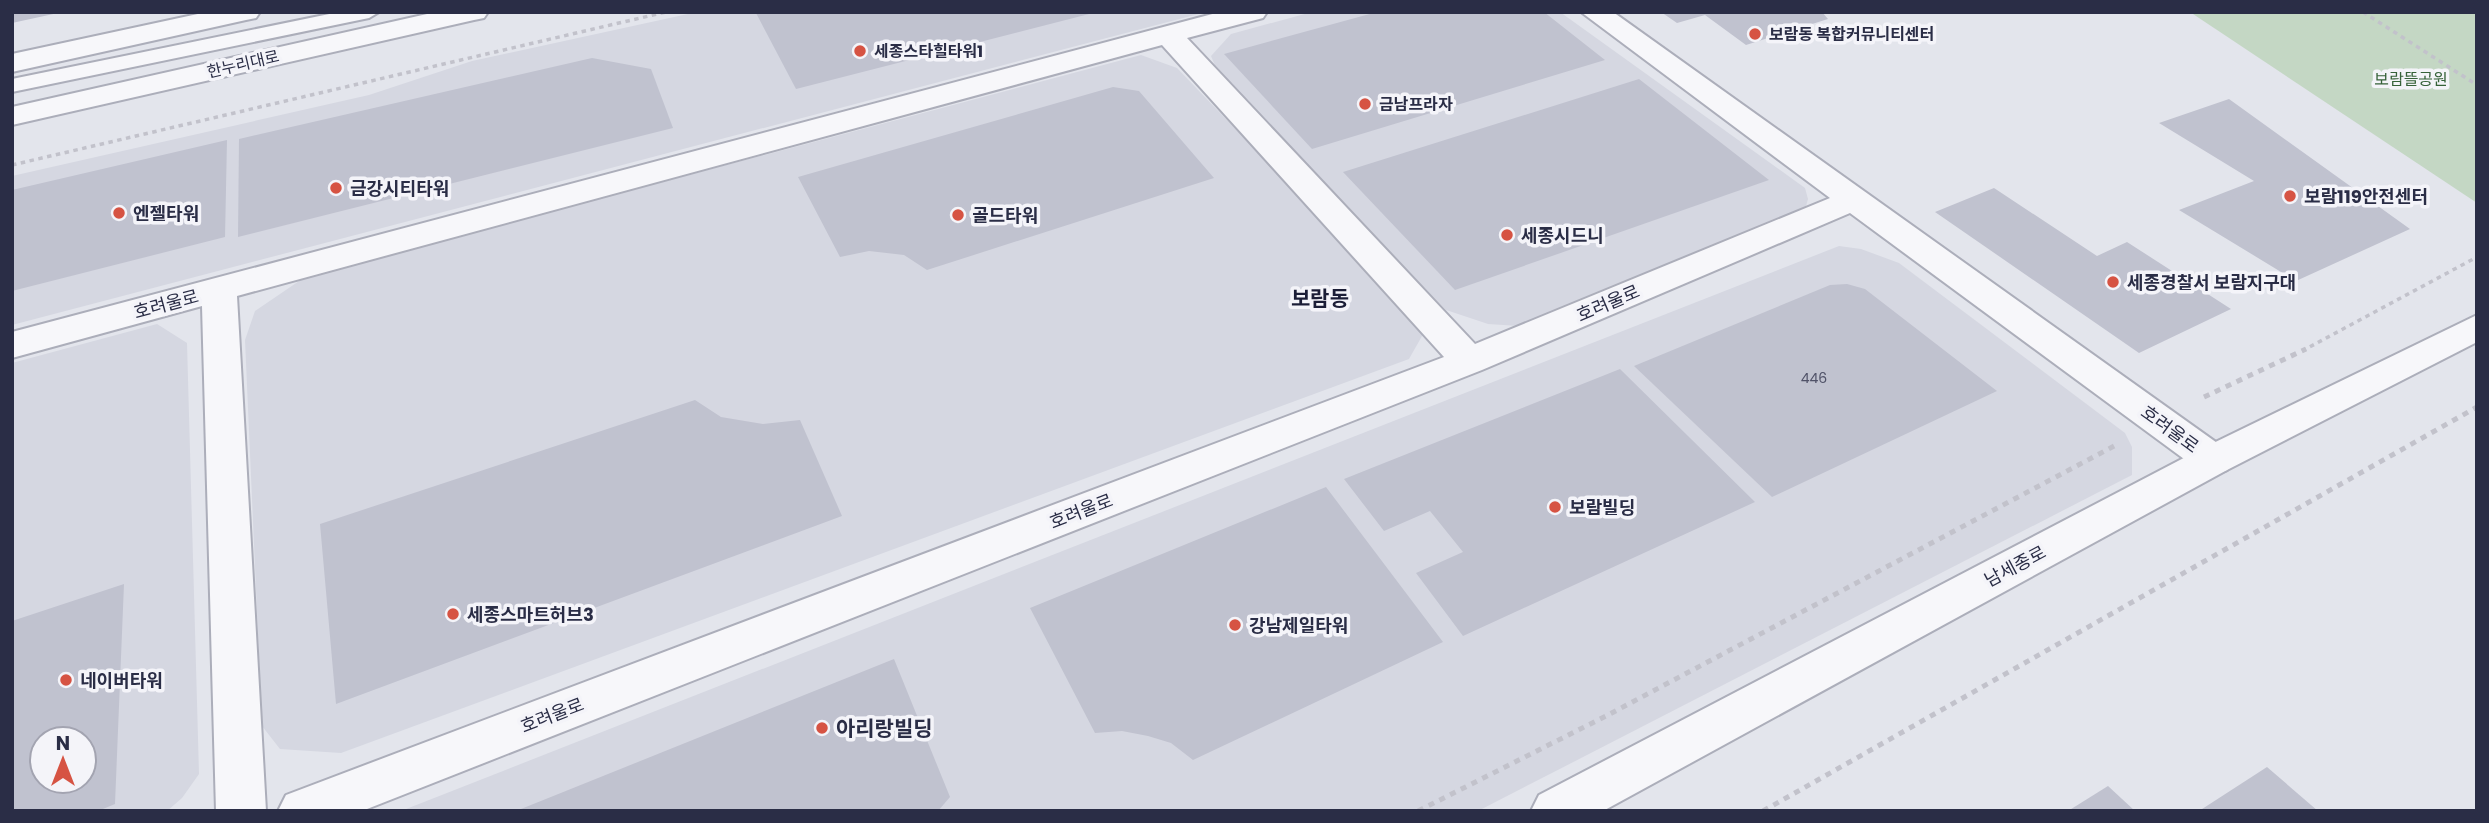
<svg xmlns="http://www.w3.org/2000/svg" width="2489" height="823" viewBox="0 0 2489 823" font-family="Poppins,'Noto Sans KR',sans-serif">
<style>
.built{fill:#d5d7e1;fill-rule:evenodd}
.green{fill:#c4d7c4}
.building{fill:#c0c2cf;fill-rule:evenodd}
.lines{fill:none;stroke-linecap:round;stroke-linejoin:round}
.service-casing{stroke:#acaeba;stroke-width:4}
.minor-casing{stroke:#acaeba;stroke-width:4}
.tertiary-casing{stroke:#acaeba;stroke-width:4}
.path-far1{stroke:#c2c2cb;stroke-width:3.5;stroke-dasharray:4.5 4.5;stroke-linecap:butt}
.path{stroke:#c2c2cb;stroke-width:5;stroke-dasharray:6 6;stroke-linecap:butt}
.service{fill:#f7f7fa;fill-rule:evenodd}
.minor{fill:#f7f7fa;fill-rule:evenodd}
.tertiary{fill:#f7f7fa;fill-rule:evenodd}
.poi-dot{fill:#d65343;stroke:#f4f4f9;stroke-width:2.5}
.labels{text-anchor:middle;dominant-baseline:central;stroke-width:7;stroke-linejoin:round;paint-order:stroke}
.number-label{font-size:14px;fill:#505268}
.far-poi-label{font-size:16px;font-weight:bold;fill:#2a2d46;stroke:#f4f4f9;text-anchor:start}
.far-street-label{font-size:16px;fill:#2a2d46;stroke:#f4f4f9}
.far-park-label{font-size:16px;fill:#366239;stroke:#f4f4f9}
.poi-label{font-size:18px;font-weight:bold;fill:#2a2d46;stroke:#f4f4f9;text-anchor:start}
.street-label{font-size:18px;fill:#2a2d46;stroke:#f4f4f9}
.quarter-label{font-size:21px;font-weight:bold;fill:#1c1e37;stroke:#f4f4f9}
.near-poi-label{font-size:21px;font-weight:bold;fill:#2a2d46;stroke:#f4f4f9;text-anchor:start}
</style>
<rect width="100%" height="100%" fill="#e3e5ec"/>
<g class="built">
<path d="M697 12H1206L12 325V176L369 95 472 61Z"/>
<path d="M1312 12H1560L1805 188 1808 199 1803 217 1519 326 1488 324 1446 310 1219 75 1211 56 1231 34Z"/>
<path d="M1141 55 1177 68 1422 323V336L1409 359 341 753 280 749 262 726 245 340 255 311 305 277Z"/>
<path d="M1839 246 1861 249 1899 263 2125 433 2132 447V475L1478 811H401Z"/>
<path d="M157 324 187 343 199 774 182 798 167 811H12V363ZM42 739H84V781H42Z"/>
</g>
<path class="green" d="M2190 12H2477V203Z"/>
<g class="building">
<path d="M12 12H58V13L12 23Z"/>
<path d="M761 12H1092L1093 13 796 89 756 13Z"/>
<path d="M1377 12H1544L1605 60 1312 149 1224 54Z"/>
<path d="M1661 12H1822L1828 19 1746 45 1705 15 1677 23Z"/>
<path d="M592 58 651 69 673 128 238 237 239 139Z"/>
<path d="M1639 79 1769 180 1455 290 1343 172Z"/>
<path d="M1113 87 1139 91 1214 178 927 270 904 255 869 251 840 257 798 177Z"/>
<path d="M2229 99 2410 229 2296 281 2179 210 2254 181 2159 123Z"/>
<path d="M227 140 225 237 12 291V190Z"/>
<path d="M1994 188 2097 256 2127 242 2231 309 2139 353 1935 212Z"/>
<path d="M1847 284 1865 289 1997 391 1772 497 1634 366 1830 285Z"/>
<path d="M1620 369 1755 502 1463 636 1416 573 1463 552 1430 511 1384 531 1344 479Z"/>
<path d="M695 400 721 417 763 424 800 420 842 516 336 704 320 524Z"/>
<path d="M1326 487 1443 642 1193 760 1171 743 1148 736 1122 731 1095 733 1030 608Z"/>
<path d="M124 584 115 804 98 811H12V621ZM42 739H84V781H42Z"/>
<path d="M894 659 950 797 938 811H516Z"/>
<path d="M2267 767 2318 811H2199Z"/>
<path d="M2108 786 2135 811H2068Z"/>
</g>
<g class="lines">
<defs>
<path id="service" d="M339 12H379L369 18 12 92V79Z"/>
<path id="minor" d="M1220 12H1267L1263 18 1187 38 1475 344 1830 198 1581 12H1613L2227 450 2233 460 2227 470 2213 475 2199 470 1850 213 1482 370 362 811H278L286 795 1444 357 1162 45 237 296 266 811H216L202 306 12 358V332Z"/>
<g id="tertiary">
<path d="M207 12H260L256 18 246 20 12 72V54Z"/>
<path d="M436 12H488L484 18 474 20 12 125V107Z"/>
<path d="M2477 315V342L2227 470 1603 811H1531L1539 795 2199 450Z"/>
</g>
</defs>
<use href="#service" class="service-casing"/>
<use href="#minor" class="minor-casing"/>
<use href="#tertiary" class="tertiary-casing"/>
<g class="path-far1">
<path d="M2363 12 2477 85"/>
<path d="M12 165 666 12"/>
<path d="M2302 351 2477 257"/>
</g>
<g class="path">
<path d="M2204 397 2306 349"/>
<path d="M1418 811 1606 716 2116 445"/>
<path d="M1763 811 2477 407"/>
</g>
<use href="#service" class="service"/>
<use href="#minor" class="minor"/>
<use href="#tertiary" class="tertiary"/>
</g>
<g class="poi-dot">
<circle cx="1755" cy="34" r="7"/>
<circle cx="860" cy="51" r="7"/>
<circle cx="1365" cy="104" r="7"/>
<circle cx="336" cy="188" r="7"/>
<circle cx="2290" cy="196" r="7"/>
<circle cx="119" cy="213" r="7"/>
<circle cx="958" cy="215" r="7"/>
<circle cx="1507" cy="235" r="7"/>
<circle cx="2113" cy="282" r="7"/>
<circle cx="1555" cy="507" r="7"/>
<circle cx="453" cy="614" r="7"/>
<circle cx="1235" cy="625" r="7"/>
<circle cx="66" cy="680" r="7"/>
<circle cx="822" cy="728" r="7"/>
</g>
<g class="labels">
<g class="number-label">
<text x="1814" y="378">446</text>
</g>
<g class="far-poi-label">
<text x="1769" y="34">보람동 복합커뮤니티센터</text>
<text x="874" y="51">세종스타힐타워1</text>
<text x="1379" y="104">금남프라자</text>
</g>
<g class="far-street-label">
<text transform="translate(243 64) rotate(-13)">한누리대로</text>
</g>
<g class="far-park-label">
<text x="2411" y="79">보람뜰공원</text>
</g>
<g class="poi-label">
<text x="350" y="188">금강시티타워</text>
<text x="2304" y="196">보람119안전센터</text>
<text x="133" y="213">엔젤타워</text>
<text x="972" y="215">골드타워</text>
<text x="1521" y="235">세종시드니</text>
<text x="2127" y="282">세종경찰서 보람지구대</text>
<text x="1569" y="507">보람빌딩</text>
<text x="467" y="614">세종스마트허브3</text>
<text x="1249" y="625">강남제일타워</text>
<text x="80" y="680">네이버타워</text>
</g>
<g class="street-label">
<text transform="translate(1608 303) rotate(-23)">호려울로</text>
<text transform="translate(166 304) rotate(-15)">호려울로</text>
<text transform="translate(2170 429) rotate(36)">호려울로</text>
<text transform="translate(1081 511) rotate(-21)">호려울로</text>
<text transform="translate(2015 566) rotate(-28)">남세종로</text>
<text transform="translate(552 715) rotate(-21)">호려울로</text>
</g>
<g class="quarter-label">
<text x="1320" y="298">보람동</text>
</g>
<g class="near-poi-label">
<text x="836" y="728">아리랑빌딩</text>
</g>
</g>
<rect width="2489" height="823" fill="none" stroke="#2a2d46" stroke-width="28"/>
<g transform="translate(63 760)"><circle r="33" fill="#f4f4f9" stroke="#a3a4b1" stroke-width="2"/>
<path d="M0-5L12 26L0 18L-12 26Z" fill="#d65343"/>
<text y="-10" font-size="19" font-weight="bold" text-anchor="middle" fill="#2a2d46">N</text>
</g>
</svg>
